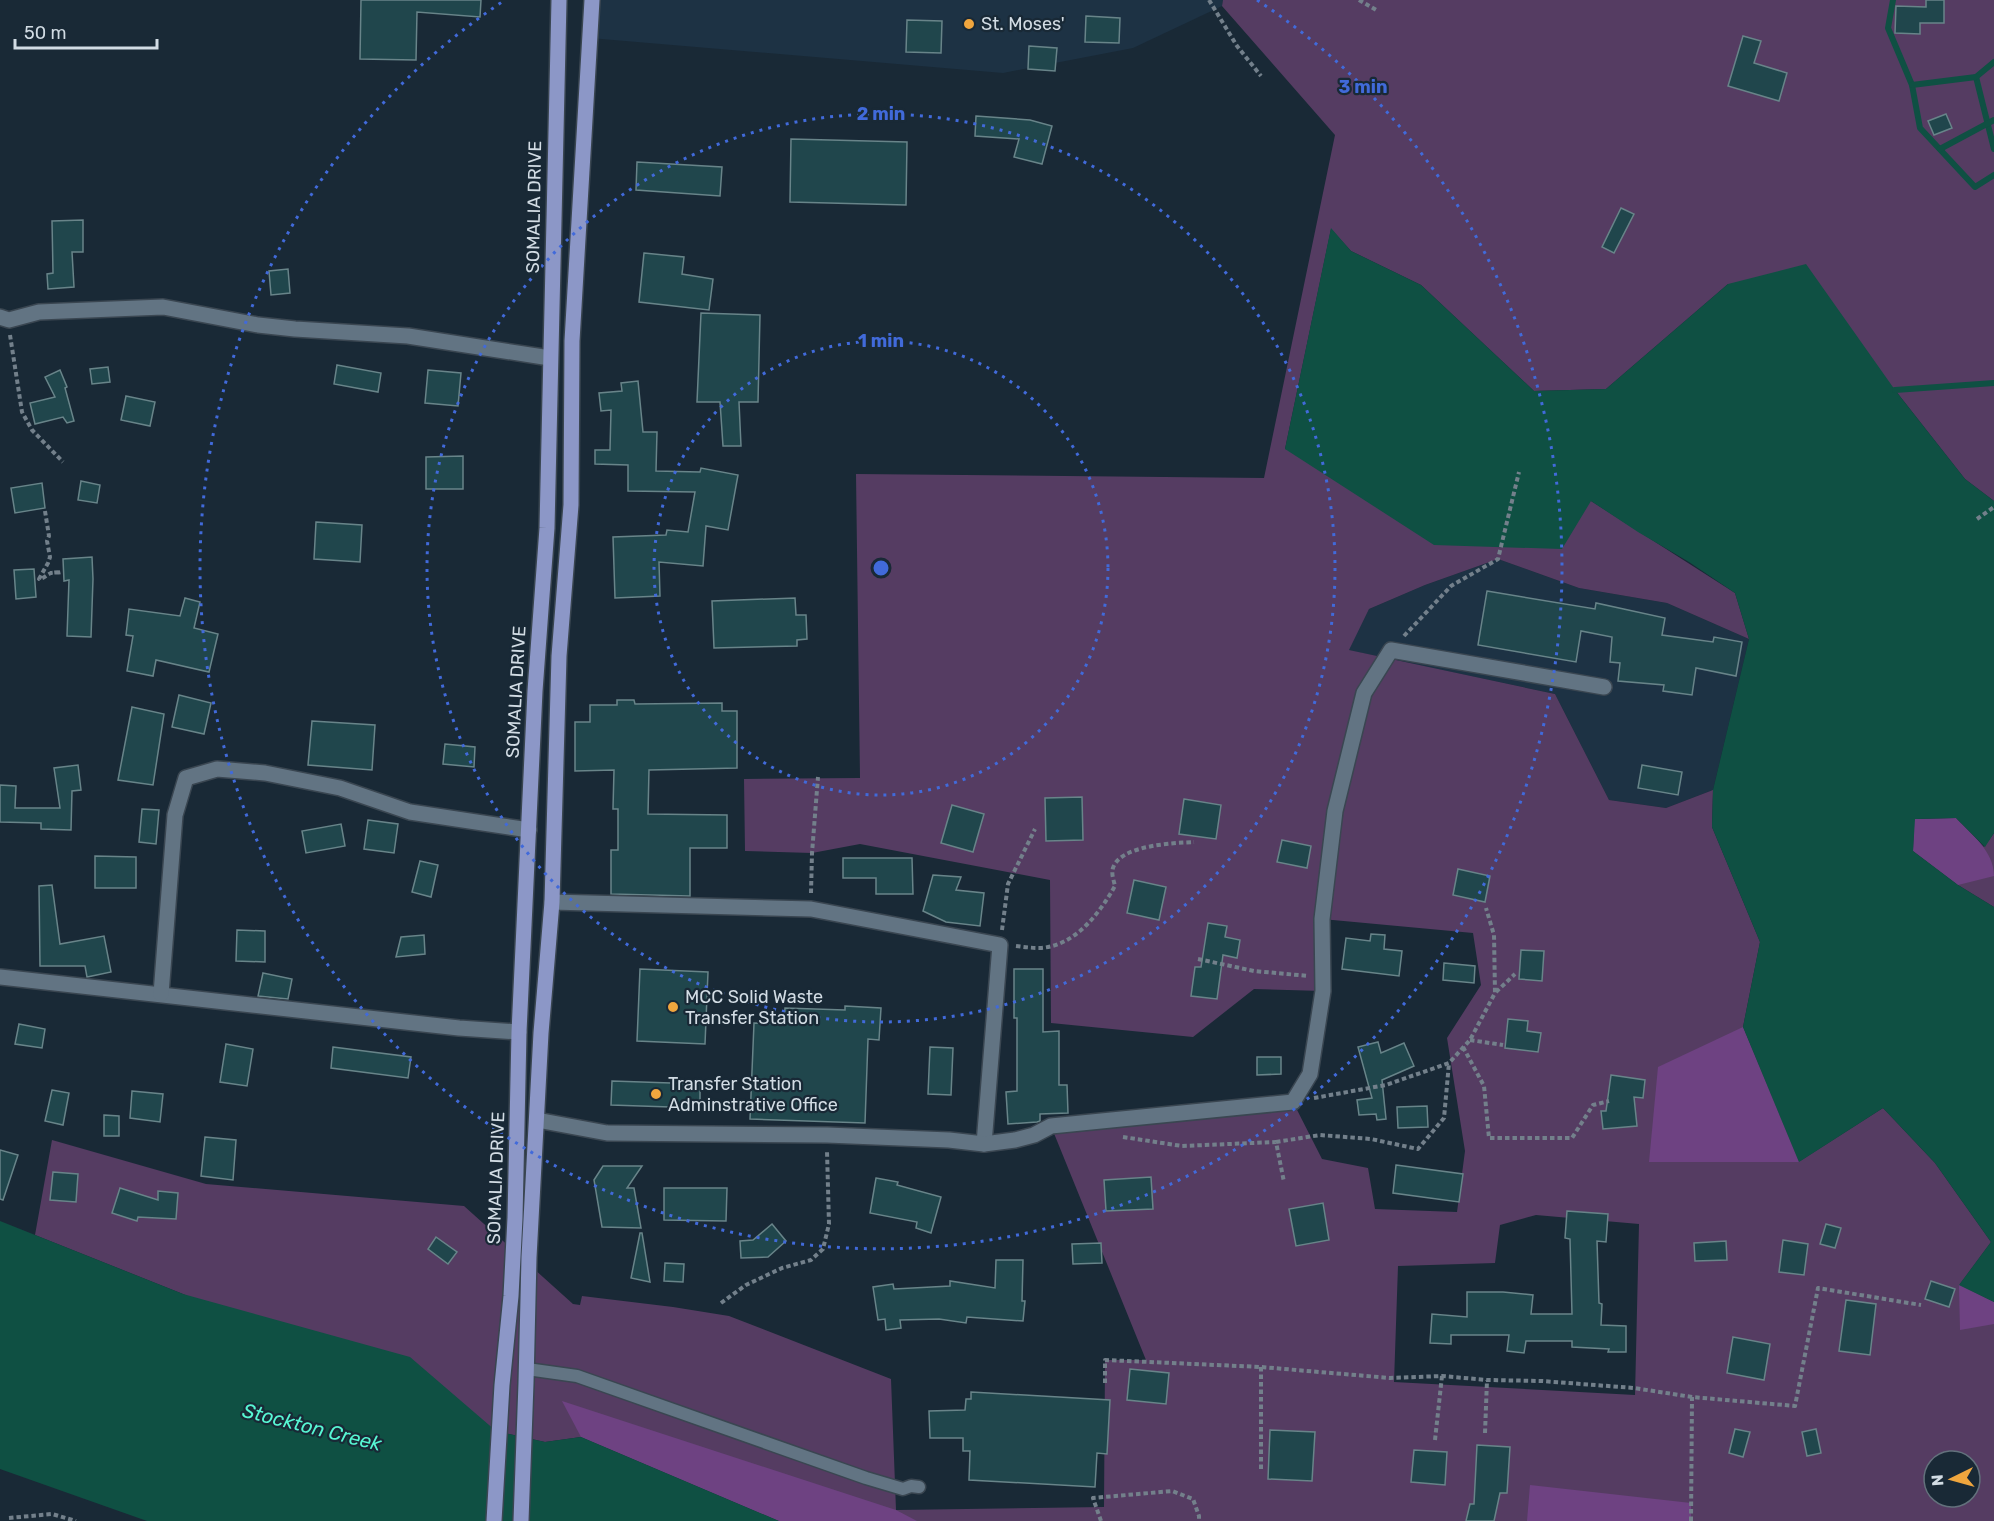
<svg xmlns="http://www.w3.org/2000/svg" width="1994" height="1521" viewBox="0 0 1994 1521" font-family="Rubik,sans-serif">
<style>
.built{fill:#1d3244}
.green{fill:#553c62;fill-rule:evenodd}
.forest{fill:#6e4282}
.water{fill:#0f5043}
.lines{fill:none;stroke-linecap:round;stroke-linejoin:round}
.stream{stroke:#0f5043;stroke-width:6}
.building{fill:#20464c;stroke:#688489;stroke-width:1.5}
.service-casing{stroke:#3a4651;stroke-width:15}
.minor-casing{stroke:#3a4651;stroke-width:18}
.primary-casing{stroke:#3a4651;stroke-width:18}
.path{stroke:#73808b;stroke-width:4;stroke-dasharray:4.5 3;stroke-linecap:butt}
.service{stroke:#627483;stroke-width:12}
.minor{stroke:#627483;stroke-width:15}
.primary{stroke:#8c97c7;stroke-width:15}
.ring{fill:none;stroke:#416ada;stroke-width:3;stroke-dasharray:3 6}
.poi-dot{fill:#f0a63e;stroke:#192936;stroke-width:2}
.labels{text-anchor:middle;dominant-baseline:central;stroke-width:4.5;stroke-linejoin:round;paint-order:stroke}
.poi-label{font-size:18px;fill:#d2dce4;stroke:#192936;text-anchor:start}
.street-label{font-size:18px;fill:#d2dce4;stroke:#192936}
.water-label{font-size:20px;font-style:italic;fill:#57f6d3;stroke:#192936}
.centre{fill:#416ada;stroke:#192936;stroke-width:3}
.ring-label{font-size:18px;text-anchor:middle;font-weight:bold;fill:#416ada;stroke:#192936;stroke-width:4.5;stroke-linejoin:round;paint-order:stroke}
</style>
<rect width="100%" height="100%" fill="#192936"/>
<g class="built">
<path d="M592 0H1223L1222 6 1133 48 1003 73 590 38Z"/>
<path d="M1498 559 1579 588 1667 603 1749 639 1713 790 1666 808 1609 800 1555 694 1348 650 1369 609 1425 585Z"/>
</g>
<g class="green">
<path d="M1223 0H1994V501L1965 479 1895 390 1728 284 1606 389 1534 391 1421 285 1351 251 1331 229 1285 449 1591 501 1735 593 1749 639 1667 603 1579 588 1498 559 1425 585 1369 609 1349 650 1555 694 1609 800 1666 808 1713 790 1712 827 1760 942 1743 1027 1800 1161 1883 1108 1935 1163 1991 1242 1960 1284 1994 1302V1521H779L581 1437 545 1442 496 1431 183 1294 35 1235 52 1140 206 1184 464 1206 573 1304 580 1305 582 1296 673 1307 729 1316 891 1379 896 1510 1104 1507 1105 1360H1146L1051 1126 1293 1102 1322 1159 1368 1168 1375 1209 1457 1212 1465 1151 1447 1038 1481 985 1473 933 1322 919 1323 991 1254 989 1193 1037 1051 1023 1050 880 860 844 812 853 745 851 744 779 860 778 856 474 1264 478 1335 135 1222 6ZM1536 1215 1639 1224 1635 1395 1394 1382 1398 1266 1495 1263 1500 1225ZM1934 1461H1970V1497H1934Z"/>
<path d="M1956 818 1984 847 1994 833V907L1958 885 1913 851Z"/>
</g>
<g class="forest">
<path d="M1956 818C1972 835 1994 851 1994 876L1958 885 1913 851 1914 819Z"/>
<path d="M1743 1027 1799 1162H1649L1658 1067Z"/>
<path d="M1959 1285 1994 1302V1324L1960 1330Z"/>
<path d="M562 1401 896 1510 917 1521H779L581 1437Z"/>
<path d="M1530 1485 1691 1503V1521H1527Z"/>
</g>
<g class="water">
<path d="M1331 228 1351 251 1421 285 1534 391 1606 389 1728 284 1806 264 1895 390 1965 479 1994 501V833L1985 847 1956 818 1915 819 1913 851 1958 885 1994 907V1302L1959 1285 1991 1242 1935 1163 1883 1108 1799 1162 1743 1027 1760 942 1712 827 1713 790 1749 639 1735 593 1689 562 1638 532 1591 501 1562 549 1434 545 1285 449Z"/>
<path d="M0 1221 183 1294 410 1357 496 1431 545 1442 581 1437 779 1521H147L0 1469Z"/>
</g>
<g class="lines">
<g class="stream">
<path d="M1893 0 1888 28 1912 85 1920 128 1975 187 1994 175"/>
<path d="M1976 77 1994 149"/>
<path d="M1912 85 1976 77 1994 62"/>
<path d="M1940 149 1994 120"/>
<path d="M1895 390 1994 383"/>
</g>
</g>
<g class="building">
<path d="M361 0H481L480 17 417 12 416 60 360 59Z"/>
<path d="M1926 0H1944V23H1920V34L1895 33 1896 6 1926 7Z"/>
<path d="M1086 16 1120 18 1119 43 1085 42Z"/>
<path d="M907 20 942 21 941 53 906 52Z"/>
<path d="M1743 36 1761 41 1754 63 1787 73 1779 101 1728 86Z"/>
<path d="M1029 46 1057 48 1055 71 1028 69Z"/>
<path d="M1946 114 1952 128 1934 135 1928 121Z"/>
<path d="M976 116 1030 120 1052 126 1042 164 1014 157 1019 139 975 136Z"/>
<path d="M791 139 907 142 906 205 790 202Z"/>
<path d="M637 162 722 167 720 196 636 190Z"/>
<path d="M1621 208 1634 214 1614 253 1602 247Z"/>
<path d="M83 220V252H72L74 287 48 289 47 274 53 273 52 221Z"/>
<path d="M644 253 684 257 682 274 713 279 709 310 639 302Z"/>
<path d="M288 269 290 293 271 295 269 271Z"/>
<path d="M701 313 760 315 758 402H739L741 446H723L720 402H697Z"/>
<path d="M337 365 381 373 378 392 334 384Z"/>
<path d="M108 367 110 382 92 384 90 369Z"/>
<path d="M60 370 67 387 65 388 74 421 67 423 63 417 35 424 30 403 55 397 45 377Z"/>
<path d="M428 370 461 373 458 406 425 403Z"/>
<path d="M638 381 643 432H657L656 471 700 472 701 468 738 475 728 530 706 526 703 566 659 562 660 596 615 598 613 537 666 535 667 530 688 532 695 492 628 491V465L595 464V450H610L611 410 601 411 599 393 622 391 621 383Z"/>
<path d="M126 396 155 402 150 426 121 420Z"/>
<path d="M463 456V489H426V457Z"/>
<path d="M81 481 100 485 97 503 78 500Z"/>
<path d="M42 483 45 508 15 513 11 488Z"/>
<path d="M316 522 362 525 360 562 314 559Z"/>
<path d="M92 557 93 579 91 637 67 636 69 580 64 581 63 559Z"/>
<path d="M34 569 36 597 16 599 14 570Z"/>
<path d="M1487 591 1595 609 1596 603 1665 618 1662 635 1713 642 1714 637 1742 642 1736 676 1696 668 1692 695 1663 691 1664 685 1618 681 1620 663 1610 662 1612 637 1581 631 1576 662 1478 645Z"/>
<path d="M185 598 200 602 194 628 218 634 209 672 156 660 153 676 127 671 133 636 126 635 129 609 180 616Z"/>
<path d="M795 598 796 615H806L807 639 797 640V646L714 648 712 601Z"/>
<path d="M179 695 211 703 204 734 172 727Z"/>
<path d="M617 700H634L635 704 722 703V711H737V768L649 770 648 814 727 815V848H690V896L611 894V850H618V809H613L614 770 575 771V722H590V705H617Z"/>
<path d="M132 707 164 714 153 785 118 780Z"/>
<path d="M312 721 375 725 372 770 308 765Z"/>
<path d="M445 744 475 747 474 767 443 764Z"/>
<path d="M78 765 81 790 72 791 71 830 41 829V823L0 822V785L16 786 15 808H60L54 768Z"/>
<path d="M1642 765 1682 772 1678 795 1638 788Z"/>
<path d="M1082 797 1083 840 1046 841 1045 798Z"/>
<path d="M1184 799 1221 805 1216 839 1179 834Z"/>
<path d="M952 805 984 814 973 852 941 843Z"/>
<path d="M142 809 159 810 156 844 139 842Z"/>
<path d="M368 820 398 824 394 853 364 849Z"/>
<path d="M341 824 345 846 306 853 302 831Z"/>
<path d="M1282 840 1311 846 1307 868 1277 862Z"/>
<path d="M95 856 136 857V888H95Z"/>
<path d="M843 858H912L913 894H876V878H843Z"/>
<path d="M420 861 438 865 431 897 412 892Z"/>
<path d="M1458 869 1490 876 1485 902 1453 895Z"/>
<path d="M933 875 961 877 956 890 984 893 980 926 946 922 923 911Z"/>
<path d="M1134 880 1166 887 1159 920 1127 913Z"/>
<path d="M52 885 60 944 104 936 111 972 87 977 85 966H40L39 886Z"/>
<path d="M1208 923 1227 926 1225 937 1240 940 1237 958 1223 955 1217 999 1191 996 1195 967H1201Z"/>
<path d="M237 930 265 931V962L236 961Z"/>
<path d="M1371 934 1385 935 1384 949 1402 951 1399 976 1342 969 1346 938 1370 941Z"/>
<path d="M424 935 425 954 396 957 401 937Z"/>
<path d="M1521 950 1544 951 1542 981 1519 979Z"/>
<path d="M1444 963 1475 966 1474 983 1443 980Z"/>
<path d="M640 969 708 972 705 1044 637 1041Z"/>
<path d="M1014 969H1043V1032L1059 1031V1085H1067L1068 1113 1040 1114V1121L1037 1122 1008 1124 1006 1092 1017 1091V1018H1014Z"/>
<path d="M263 973 292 979 288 999 258 996Z"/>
<path d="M845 1006 881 1008 879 1040 868 1039 865 1123 750 1119 754 1023 784 1024 785 1008 845 1010Z"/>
<path d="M1508 1019 1528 1021 1527 1031 1541 1033 1538 1052 1505 1048Z"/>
<path d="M19 1024 45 1029 42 1048 15 1044Z"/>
<path d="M1378 1042 1381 1053 1404 1043 1414 1066 1382 1080 1386 1119 1377 1120 1376 1114 1359 1115 1357 1100 1372 1098 1358 1047Z"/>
<path d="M226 1044 253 1049 247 1086 220 1082Z"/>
<path d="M333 1047 411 1057 408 1078 331 1068Z"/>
<path d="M930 1047 953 1048 951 1095 928 1094Z"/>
<path d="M1257 1057H1281V1074L1257 1075Z"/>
<path d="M1611 1075 1645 1080 1643 1098 1634 1097 1637 1126 1603 1129 1601 1111H1606Z"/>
<path d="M612 1081 700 1084V1108L611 1105Z"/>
<path d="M52 1090 69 1093 63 1125 45 1121Z"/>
<path d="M132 1091 163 1094 160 1122 130 1118Z"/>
<path d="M1427 1106 1428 1127 1398 1128 1397 1107Z"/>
<path d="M104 1115 119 1116V1136H104Z"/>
<path d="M205 1137 236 1140 233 1180 201 1176Z"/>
<path d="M0 1150 18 1155 3 1200 0 1199Z"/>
<path d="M1396 1165 1463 1174 1459 1202 1393 1193Z"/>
<path d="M603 1166H642L627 1188H634L641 1228 602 1227 594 1180Z"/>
<path d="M53 1172 78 1174 76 1202 50 1200Z"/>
<path d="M1151 1177 1153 1209 1106 1211 1104 1180Z"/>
<path d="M876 1178 898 1182 897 1185 941 1197 931 1233 916 1228 917 1222 870 1213Z"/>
<path d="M120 1188 158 1200V1191L178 1193 176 1219 138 1217 137 1221 112 1213Z"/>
<path d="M664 1188H727L726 1221 664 1220Z"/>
<path d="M1323 1203 1329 1240 1296 1246 1289 1209Z"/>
<path d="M1567 1211 1608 1214 1606 1242 1597 1241 1599 1303 1602 1304 1601 1325 1626 1326V1352H1608L1609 1349 1572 1347V1341H1526L1524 1353 1507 1351 1509 1335H1451V1344L1430 1343 1432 1314 1467 1317V1292H1503L1533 1295 1531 1314H1572L1570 1239 1565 1238Z"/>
<path d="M772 1224 786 1241 768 1257 741 1258 740 1241 753 1240Z"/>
<path d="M1826 1224 1841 1228 1835 1248 1820 1244Z"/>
<path d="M640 1233H642L650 1282 631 1278Z"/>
<path d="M436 1237 457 1252 448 1264 428 1249Z"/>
<path d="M1783 1240 1808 1244 1804 1275 1779 1272Z"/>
<path d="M1726 1241 1727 1260 1695 1261 1694 1243Z"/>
<path d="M1101 1243 1102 1263 1073 1264 1072 1244Z"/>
<path d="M996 1260H1023L1022 1301H1025L1023 1321 967 1317 966 1323 939 1319 900 1320 901 1328 886 1330 885 1319 878 1320 873 1287 893 1284 894 1289 950 1286V1281L995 1288Z"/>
<path d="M665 1263 684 1264 683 1282 664 1281Z"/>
<path d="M1931 1281 1955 1289 1949 1307 1925 1299Z"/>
<path d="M1846 1300 1876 1304 1870 1355 1839 1351Z"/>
<path d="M1733 1337 1770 1344 1764 1380 1727 1373Z"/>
<path d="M1130 1369 1169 1373 1166 1404 1127 1400Z"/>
<path d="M971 1392 1110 1400 1107 1454 1097 1453 1095 1487 969 1480 970 1451H963V1438H930L929 1411 965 1410 966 1399H971Z"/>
<path d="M1735 1429 1750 1432 1743 1457 1729 1453Z"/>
<path d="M1816 1429 1821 1453 1807 1456 1802 1432Z"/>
<path d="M1270 1430 1315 1432 1312 1481 1268 1479Z"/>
<path d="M1477 1445 1510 1447 1507 1493H1500L1494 1521H1466L1470 1504H1474Z"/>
<path d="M1414 1450 1447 1452 1445 1485 1411 1482Z"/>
</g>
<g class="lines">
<defs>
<path id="service" d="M527 1369 577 1376 866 1478 903 1489 911 1486 919 1487"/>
<g id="minor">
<path d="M0 317 9 320 39 312 163 307 258 325 295 329 408 336 550 358"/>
<path d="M552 902 811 909 1000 945 984 1144"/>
<path d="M0 977 459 1028 519 1032"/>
<path d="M161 994 175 815 186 778 217 769 265 773 340 788 410 812 529 830"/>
<path d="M537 1120 607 1133 827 1135 949 1140 984 1144 1015 1140 1034 1135 1051 1126 1293 1102 1310 1074 1323 991 1322 919 1335 811 1364 693 1391 650 1604 687"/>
</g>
<g id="primary">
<path d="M494 1521 502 1385 511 1296 515 1218 519 1032 535 691 547 528 559 0"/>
<path d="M521 1521 526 1383 529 1257 541 1033 552 902 559 656 571 505 572 341 592 0"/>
</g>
</defs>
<use href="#service" class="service-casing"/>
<use href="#minor" class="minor-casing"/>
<use href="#primary" class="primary-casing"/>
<g class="path">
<path d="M1209 0 1237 46 1261 76"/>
<path d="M1359 0 1378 11"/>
<path d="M10 335 22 412 32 430 63 462"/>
<path d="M45 511 49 536 47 541 50 557 48 563 39 579C45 578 46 575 51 573 54 572 58 573 61 572L50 573"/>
<path d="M1977 519 1994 507"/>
<path d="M1404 636 1451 586 1498 559 1519 472"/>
<path d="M811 893 812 853 818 777"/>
<path d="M1002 930 1008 884 1035 829"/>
<path d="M1016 946C1024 947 1032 948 1040 948 1075 946 1099 914 1115 886 1114 881 1111 874 1113 868 1120 845 1174 843 1194 842"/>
<path d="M1198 959 1254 971 1309 976"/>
<path d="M1496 992 1515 974"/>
<path d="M1470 1040 1503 1045"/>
<path d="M1463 1047 1484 1086 1489 1138H1572L1593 1105 1609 1101"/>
<path d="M1314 1098 1386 1085 1449 1063 1470 1040 1495 993 1494 935 1486 908"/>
<path d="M1123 1137 1182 1146 1276 1142 1284 1182"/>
<path d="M1276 1142 1320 1135 1371 1139 1418 1149 1444 1118 1449 1063"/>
<path d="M721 1303 746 1285 782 1268 811 1260 823 1249 829 1224 827 1151"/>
<path d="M1261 1367V1471"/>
<path d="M1105 1383V1360L1261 1367 1390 1378 1442 1376 1487 1380 1542 1381 1634 1388 1692 1397 1795 1406 1818 1288 1921 1305"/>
<path d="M1485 1433 1487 1380"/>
<path d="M1435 1440 1442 1376"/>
<path d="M9 1518 52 1514 76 1521"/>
<path d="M1101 1521 1093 1498 1172 1491 1193 1499 1199 1516V1521"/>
<path d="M1691 1521 1692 1397"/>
</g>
<use href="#service" class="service"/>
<use href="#minor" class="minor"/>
<use href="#primary" class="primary"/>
</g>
<g class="ring">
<circle cx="881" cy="568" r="227"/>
<circle cx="881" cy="568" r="454"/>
<path d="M1257 0A681 681 0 1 1 505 0"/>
</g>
<g class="poi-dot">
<circle cx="969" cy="24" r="6"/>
<circle cx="673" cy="1007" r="6"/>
<circle cx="656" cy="1094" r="6"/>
</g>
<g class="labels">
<g class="poi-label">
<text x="981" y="24">St. Moses'</text>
<text x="685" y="997">MCC Solid Waste<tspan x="685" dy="21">Transfer Station</tspan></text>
<text x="668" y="1084">Transfer Station<tspan x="668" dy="21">Adminstrative Office</tspan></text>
</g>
<g class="street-label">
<text transform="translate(534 207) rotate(-89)">SOMALIA DRIVE</text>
<text transform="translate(516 692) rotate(-87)">SOMALIA DRIVE</text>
<text transform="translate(496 1178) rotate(-88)">SOMALIA DRIVE</text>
</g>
<g class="water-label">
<text transform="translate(312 1427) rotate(14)">Stockton Creek</text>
</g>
</g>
<circle cx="881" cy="568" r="9" class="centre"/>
<g class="ring-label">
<text x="1363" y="93">3 min</text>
<text x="881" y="120">2 min</text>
<text x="881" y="347">1 min</text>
</g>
<g transform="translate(1952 1479) rotate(265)"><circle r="28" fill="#192936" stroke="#63717c" stroke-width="1.5"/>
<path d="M0-4.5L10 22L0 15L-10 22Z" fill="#f0a63e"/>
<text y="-9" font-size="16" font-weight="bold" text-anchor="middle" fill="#d2dce4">N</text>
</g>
<path d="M15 39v9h142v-9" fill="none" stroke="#d2dce4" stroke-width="3"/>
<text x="24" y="39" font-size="18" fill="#d2dce4" stroke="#192936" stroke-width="4.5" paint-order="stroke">50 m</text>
</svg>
